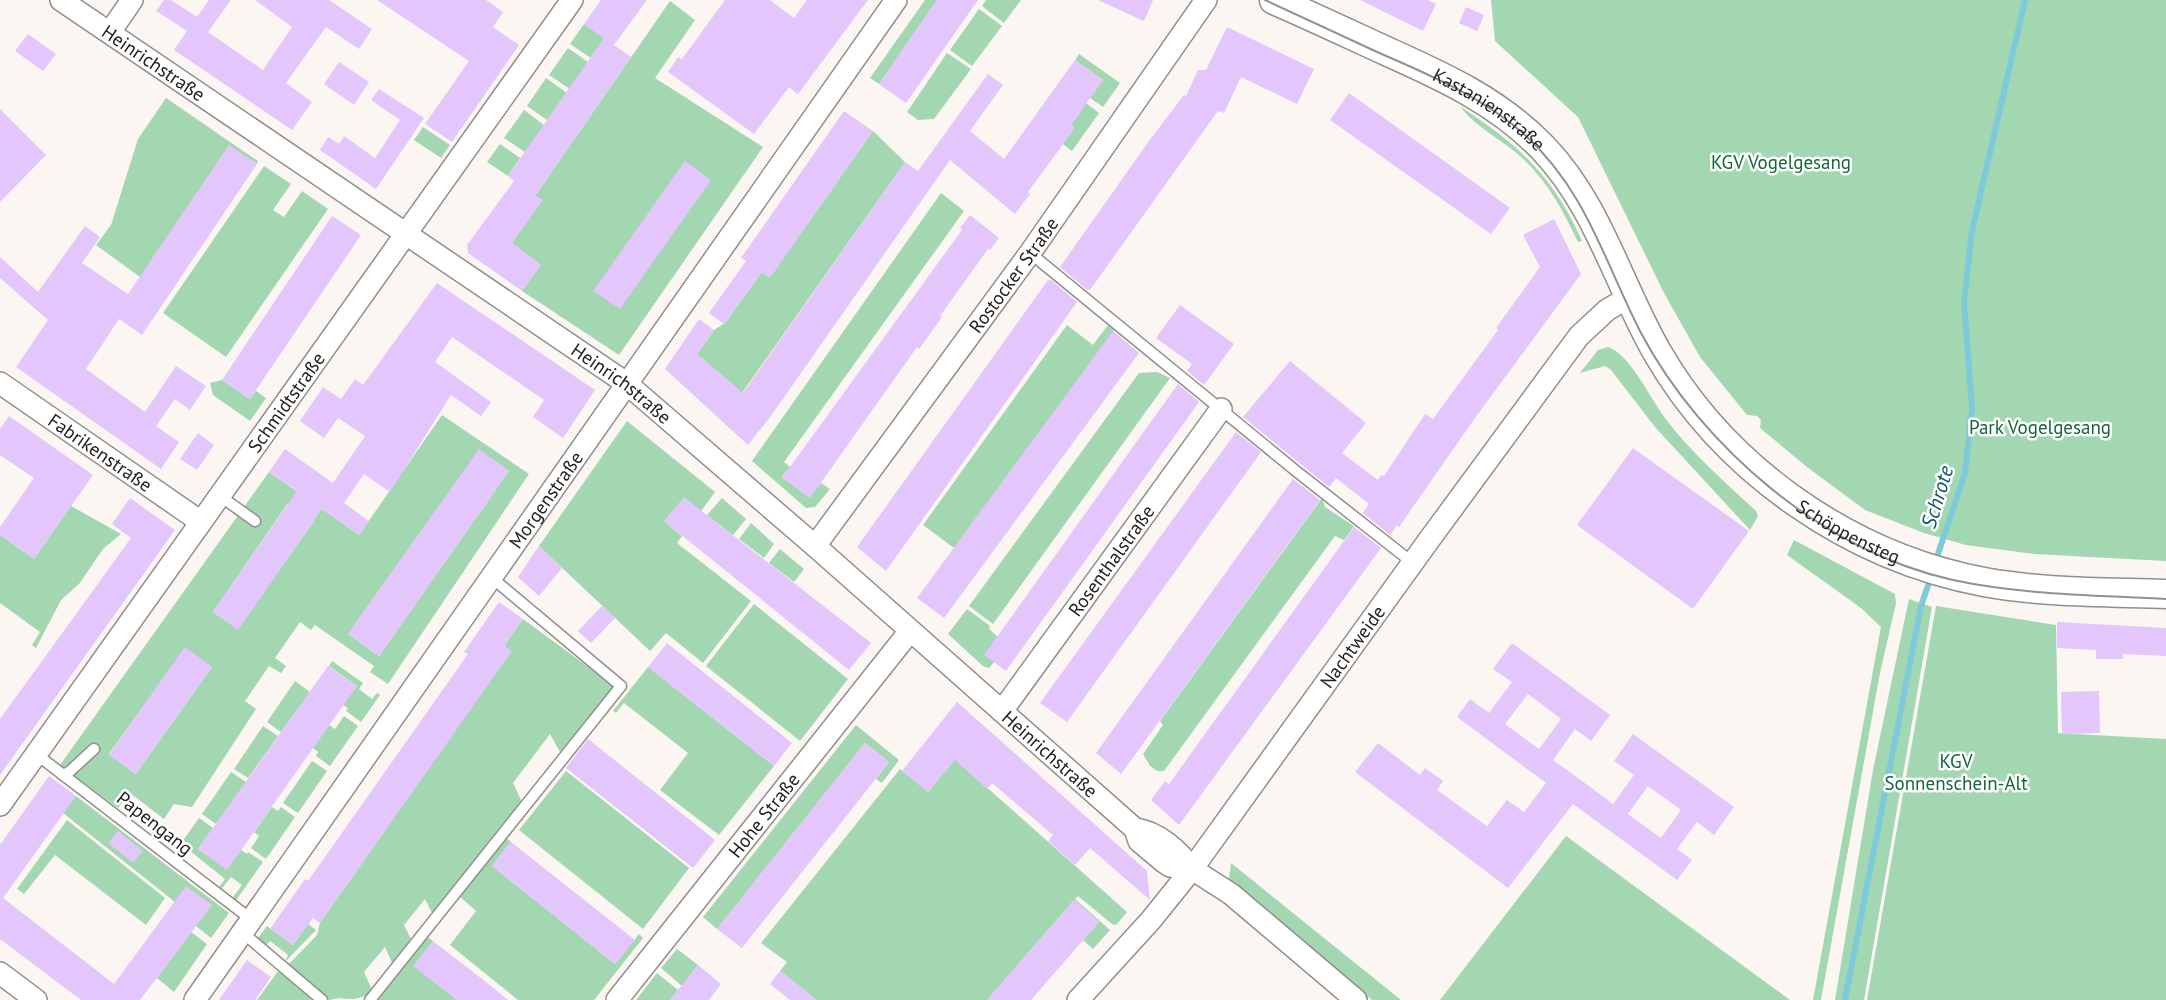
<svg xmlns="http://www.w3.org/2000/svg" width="2166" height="1000" viewBox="0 0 2166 1000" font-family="'PT Sans',sans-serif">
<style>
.green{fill:#a2d7b1;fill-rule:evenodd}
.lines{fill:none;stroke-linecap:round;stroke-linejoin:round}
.stream{stroke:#7fcad9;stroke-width:6}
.building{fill:#e3c6fb;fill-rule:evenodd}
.service-casing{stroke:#928e8b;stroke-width:13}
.minor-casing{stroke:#928e8b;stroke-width:24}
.secondary-casing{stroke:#928e8b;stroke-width:31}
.service{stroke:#fff;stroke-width:10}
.minor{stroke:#fff;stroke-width:21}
.secondary{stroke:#fff;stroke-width:28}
.tram{stroke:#94908d;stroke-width:2}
.labels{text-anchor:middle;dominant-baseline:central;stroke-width:5;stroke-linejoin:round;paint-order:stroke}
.street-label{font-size:19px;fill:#232120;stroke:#fff}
.park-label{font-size:19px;fill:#146738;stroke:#fff}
.water-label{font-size:21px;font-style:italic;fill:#14545f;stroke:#fff}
</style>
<rect width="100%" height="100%" fill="#fbf6f2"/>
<g class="green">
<path d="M925 0H937L879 84 870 78Z"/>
<path d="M986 0H1021L1004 23 982 6Z"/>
<path d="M1491 0H2166V561L2034 554 1966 545 1924 533 1865 510 1807 467 1760 428 1761 420 1757 416 1747 415 1700 357 1664 293 1578 117 1495 41Z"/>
<path d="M670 1 695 20 655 78 763 147 619 355 522 291 541 265 512 243 542 200 535 196Z"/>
<path d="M979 9 1002 26 972 66 950 50Z"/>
<path d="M584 24 604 38 591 58 570 44Z"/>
<path d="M568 48 588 62 570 89 549 75Z"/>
<path d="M947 53 971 69 934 119 918 120 907 112Z"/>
<path d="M1079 54 1120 83 1103 107 1090 98 1103 80 1075 60Z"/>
<path d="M546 78 567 93 547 120 527 106Z"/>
<path d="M166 98 258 161 257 164 229 146 140 277 96 245 111 225 138 139Z"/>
<path d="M1086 103 1099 113 1072 151 1063 144 1074 128 1071 125Z"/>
<path d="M1461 107C1519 145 1554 177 1582 241L1578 242C1563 210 1547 180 1520 156 1506 143 1468 121 1461 107Z"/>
<path d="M524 110 544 125 525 152 504 138Z"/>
<path d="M423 127 450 145 441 158 414 140Z"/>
<path d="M873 131 905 162 742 393 697 354 714 330 725 323 762 272 770 277Z"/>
<path d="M500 144 520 158 508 176 487 162Z"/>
<path d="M264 166 291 184 273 210 284 217 302 191 328 209 226 357 163 313Z"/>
<path d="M941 193 964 211 784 462 790 467 782 477 809 497 821 483 830 489 815 507 806 508 752 461Z"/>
<path d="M1067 325 1093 345 1108 325 1114 331 954 548 923 525Z"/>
<path d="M1608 347C1631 355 1650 399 1665 418 1690 452 1725 482 1756 511L1758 516 1750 530 1655 427 1611 370 1605 366 1580 373 1598 350Z"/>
<path d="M1157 372 1170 378 993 624 969 606 1139 373Z"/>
<path d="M222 380 250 399 256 391 266 398 250 421 213 395 210 383Z"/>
<path d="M442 415 529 474 388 684 370 672 374 666 315 625 311 630 300 622 275 658 286 666 281 673 269 666 245 701 256 709 192 807 174 804 164 819 130 793 118 808 60 765 269 472 359 535ZM479 450 509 471 379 656 348 634ZM288 503 314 521 238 629 213 612ZM185 648 212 667 136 774 109 754Z"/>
<path d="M627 421 715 492 701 511 684 498 664 521 682 536 677 543 751 601 703 663 666 633 650 651 539 546Z"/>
<path d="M722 498 746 519 733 535 707 515Z"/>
<path d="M1322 498 1325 507 1354 526 1344 540 1335 536 1164 771H1157L1150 766 1143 754 1163 725 1160 721Z"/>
<path d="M71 506 121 534 103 549 79 584 61 600 36 648 32 645 40 632 0 603V535L34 559Z"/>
<path d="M751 523 774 544 764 558 739 539Z"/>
<path d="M1794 540 1895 594 1896 603 1880 673 1821 1000H1813L1881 627 1861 608 1787 555Z"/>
<path d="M780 549 804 569 794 582 769 563Z"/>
<path d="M1909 599 1932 607 1864 1000H1835L1873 770Z"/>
<path d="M754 604 848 679 800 741 706 666Z"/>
<path d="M1936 606 2056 625 2058 733 2166 739V1000H1867Z"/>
<path d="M967 609 990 626 989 629 998 637 994 662 989 668 983 666 948 634Z"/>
<path d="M523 619 614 686 560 752 550 734 513 783 522 802 433 915 425 899 404 925 411 939 392 963 385 947 364 972 372 990C363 1000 352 1000 339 998L328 1000 287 966 317 935 320 923 511 651 504 646Z"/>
<path d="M332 661 363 683 359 689 372 699 377 693 380 695 361 722 346 711 348 708 343 705 357 686 329 666Z"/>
<path d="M648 667 774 766 719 835 660 790 688 753 624 703 616 713 613 711Z"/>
<path d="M295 681 310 692 281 732 267 722Z"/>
<path d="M344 716 358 726 330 766 316 756 318 752 313 748 329 725 335 729Z"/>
<path d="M856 725 899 760 882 783 876 779 889 762 865 743 717 929 703 917Z"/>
<path d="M263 726 278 736 248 778 234 769Z"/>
<path d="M955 759 1127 912 1116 925 1112 924 1078 896 1075 899 1110 930 1093 949 1083 940 1099 922 1074 900 987 1000H817L780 971 787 962 761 943 900 769 928 792Z"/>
<path d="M312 761 327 771 298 813 283 803Z"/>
<path d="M566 771 689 868 643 929 519 830Z"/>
<path d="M231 772 246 782 216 824 202 814Z"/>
<path d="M76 796 229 913 211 938 196 926 175 902 63 813Z"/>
<path d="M272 807 278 811 281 807 295 817 266 859 251 848 259 836 254 832Z"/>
<path d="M199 818 213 828 198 849 227 869 241 850 247 854 248 852 263 862 234 903 231 900 242 885 231 877 219 892 217 890 225 879 190 851 176 857 177 849Z"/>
<path d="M67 820 165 898 146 925 55 855 24 894 17 889Z"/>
<path d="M1566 836 1790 1000H1440Z"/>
<path d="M505 837 511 842 492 866 615 964 639 934 643 938 594 1000H518L450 945 476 911 458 895Z"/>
<path d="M1231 863 1401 1000H1372L1229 879Z"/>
<path d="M308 924 316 930 284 963 288 955 270 941 264 947 258 938 267 926 293 945Z"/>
<path d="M191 932 207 944 174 992 157 978Z"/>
<path d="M426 936 433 941 414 966 457 1000H375Z"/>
<path d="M677 949 698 965 682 986 661 968Z"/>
<path d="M278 971 313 998 311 1000H257Z"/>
<path d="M657 973 678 990 670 1000H636Z"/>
</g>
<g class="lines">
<g class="stream">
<path d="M1935 563 1965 473 1972 408 1964 302 1972 231 2025 0"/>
<path d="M1845 1000 1921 606 1931 577"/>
</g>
</g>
<g class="building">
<path d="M164 0H171L197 17 209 0H231L208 32 263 70 292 27 255 0H329L372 29 359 49 326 27 286 83 312 102 292 130 174 50 187 31 156 11Z"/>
<path d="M377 0H486L503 12 493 27 519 45 452 142 425 124 469 61Z"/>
<path d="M601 0H647L614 45 631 57 535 196 543 200 512 243 541 265 522 291 468 253 467 245 514 181 508 176 604 38 584 24Z"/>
<path d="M725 0H770L794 18 807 0H868L798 94 789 87 754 134 668 72 678 57 682 59Z"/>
<path d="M937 0H978L906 103 879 84Z"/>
<path d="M1098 0H1153L1144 21Z"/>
<path d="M1360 0H1428L1436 4 1423 31Z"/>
<path d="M1466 7 1484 15 1477 31 1459 23Z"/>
<path d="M1227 27 1314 69 1297 104 1241 77 1224 113 1218 111 1090 290 1086 289 1060 267 1149 141 1184 95 1186 96 1198 70H1206Z"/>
<path d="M28 34 56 54 43 71 15 51Z"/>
<path d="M1075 60 1103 80 1071 125 1075 128 1028 192 1030 194 1015 214 950 160 771 416 748 445 665 369 699 319 714 330 697 354 743 393 905 162 918 171 988 74 1003 85 970 131 1004 159Z"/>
<path d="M339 62 369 82 354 105 324 84Z"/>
<path d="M379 89 424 118 376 189 320 150 328 137 339 144 344 136 375 158 400 120 371 100Z"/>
<path d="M1349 93 1510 208 1491 234 1330 120Z"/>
<path d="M0 109 46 155 0 202Z"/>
<path d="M844 111 873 131 770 278 762 272 724 324 709 313 746 261 741 258Z"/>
<path d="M229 145 257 164 142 335 119 319 86 369 145 412 176 366 206 386 190 410 175 399 156 426 179 442 161 469 16 367 48 320 0 278V257L38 292 85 226 100 237 82 263 128 294Z"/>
<path d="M685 161 711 180 620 309 593 291Z"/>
<path d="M970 215 999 238 990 250 988 249 940 316 942 317 919 349 917 347 810 498 782 478 962 230 960 228Z"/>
<path d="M332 216 361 235 250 399 222 380Z"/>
<path d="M1554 219 1581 274 1475 418 1399 527 1397 525 1390 535 1363 513 1369 504 1336 478 1329 487 1243 417 1290 361 1366 423 1342 453 1378 480 1381 475 1384 476 1425 414 1433 419 1498 330 1496 328 1540 267 1523 235Z"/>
<path d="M1048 280H1051L1077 302 886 571 857 547Z"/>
<path d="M437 283 595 390 563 438 533 417 544 400 452 337 435 362 491 402 481 416 451 395 390 492 364 474 344 503 369 521 359 535 322 509 238 630 213 612 297 491 269 472 285 449 333 483 365 436 338 418 324 438 300 421 323 387 341 399 355 379 363 385Z"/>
<path d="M1180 305 1234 344 1204 385 1187 371 1192 364 1156 338Z"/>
<path d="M1113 331 1139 353 944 618 917 598Z"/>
<path d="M1178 384 1199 402 1006 671 984 655Z"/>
<path d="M9 416 93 475 34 559 0 535V527L34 478 0 455V429Z"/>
<path d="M1236 432 1261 452 1067 722 1040 703Z"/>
<path d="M198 433 214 445 197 470 180 459Z"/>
<path d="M1633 448 1749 531 1693 609 1577 525Z"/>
<path d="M479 449 509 471 379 656 348 634Z"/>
<path d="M1293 479 1320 500 1121 774 1096 753Z"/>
<path d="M684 497 871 643 849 670 664 521Z"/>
<path d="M130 498 175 530 0 775V719L131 538 112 524Z"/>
<path d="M1354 527 1381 548 1179 825 1151 800 1165 781 1169 784Z"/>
<path d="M539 546 562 568 539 596 518 577Z"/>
<path d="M499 602 523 619 504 646 512 651 320 923 313 918 293 945 270 929 305 879 308 881 468 654 464 652Z"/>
<path d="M602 606 615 618 591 643 578 631Z"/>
<path d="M2057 622 2166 628V656L2123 654V659H2096V650L2057 648Z"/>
<path d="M667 643 792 743 774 766 648 667Z"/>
<path d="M1512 643 1610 715 1591 741 1575 729 1553 760 1593 789 1613 804 1634 775 1614 761 1633 734 1734 807 1714 835 1697 822 1677 849 1692 860 1677 880 1573 804 1508 888 1355 772 1378 743 1420 775 1425 768 1443 781 1437 790 1487 826 1507 800 1524 812 1546 783 1457 717 1470 699 1489 713 1512 682 1493 669ZM1528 694 1561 719 1539 749 1505 724ZM1648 786 1681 810 1661 838 1628 814Z"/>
<path d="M185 647 212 667 136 774 109 755Z"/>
<path d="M328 666 357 686 227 870 198 849Z"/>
<path d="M2099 691 2100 733 2062 734 2061 692Z"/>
<path d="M957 702 1147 871 1150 900 1090 848 1075 865 1048 841 1053 835 992 783 987 789 955 760 928 792 902 771Z"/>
<path d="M588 739 715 840 693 868 566 768Z"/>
<path d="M865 743 889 762 742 948 717 929Z"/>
<path d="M49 776 76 796 3 898 114 984 186 886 212 905 140 1000H81L0 939V845Z"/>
<path d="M118 831 143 851 133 863 108 843Z"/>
<path d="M511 842 635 940 615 964 492 866Z"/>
<path d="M1074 900 1099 922 1078 946 1031 1000H987Z"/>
<path d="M433 941 482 979 508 1000H457L413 966Z"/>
<path d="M247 960 271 977 255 1000H219Z"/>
<path d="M698 965 721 984 709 1000H670Z"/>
<path d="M780 971 817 1000H790L770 984Z"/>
</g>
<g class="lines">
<defs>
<g id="service">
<path d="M1030 253 1296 471 1413 563"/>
<path d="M220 496 255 521"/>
<path d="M36 754 252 920"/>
<path d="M63 775 69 772 94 749"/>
<path d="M243 933 322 1000"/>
<path d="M370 1000 621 686 491 577"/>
</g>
<g id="minor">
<path id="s1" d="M61 0 626 383 815 546 1135 829 1139 841 1164 862 1170 866 1192 869 1231 894 1356 1000"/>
<path d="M110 32 132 0"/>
<path id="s2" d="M0 383 201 522"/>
<path id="s3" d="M815 546 1030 253 1206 0"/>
<path id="s4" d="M1002 711 1221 409"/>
<path id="s5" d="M0 805 572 0"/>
<path d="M1135 829C1158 832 1179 851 1192 869"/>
<path d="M0 973 36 1000"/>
<path id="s6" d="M195 1000 896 0"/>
<path id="s7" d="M617 1000 910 631"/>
<path id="s8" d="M1078 1000 1151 920 1192 869 1429 540 1579 336 1607 310 1629 297"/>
</g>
<g id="secondary">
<path id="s9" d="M1274 0C1311 16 1347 33 1384 50 1442 76 1498 101 1543 148 1598 205 1618 284 1657 352 1725 470 1850 557 1984 582 2043 593 2106 592 2166 594"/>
</g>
</defs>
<use href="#service" class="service-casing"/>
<use href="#minor" class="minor-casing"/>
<use href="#secondary" class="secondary-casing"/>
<use href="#service" class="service"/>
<use href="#minor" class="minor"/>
<use href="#secondary" class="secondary"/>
<path class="tram" d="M1265 0C1301 17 1338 34 1375 51 1427 74 1482 96 1525 135 1587 192 1604 261 1641 333 1702 448 1825 552 1953 580 2023 595 2095 595 2166 599"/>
</g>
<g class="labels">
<g class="street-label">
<text stroke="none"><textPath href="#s1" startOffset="112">Heinrichstraße</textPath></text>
<text stroke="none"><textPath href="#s9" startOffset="242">Kastanienstraße</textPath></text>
<text stroke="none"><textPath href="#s3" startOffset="336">Rostocker Straße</textPath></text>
<text stroke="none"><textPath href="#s1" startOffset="679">Heinrichstraße</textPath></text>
<text stroke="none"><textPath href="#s5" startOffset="494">Schmidtstraße</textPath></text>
<text stroke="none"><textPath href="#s2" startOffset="122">Fabrikenstraße</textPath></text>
<text stroke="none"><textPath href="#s6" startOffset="611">Morgenstraße</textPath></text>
<text stroke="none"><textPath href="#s9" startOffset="810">Schöppensteg</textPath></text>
<text stroke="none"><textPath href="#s4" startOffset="186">Rosenthalstraße</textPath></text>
<text stroke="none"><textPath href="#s8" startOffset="448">Nachtweide</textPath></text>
<text stroke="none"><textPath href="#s1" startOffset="1246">Heinrichstraße</textPath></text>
<text stroke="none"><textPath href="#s7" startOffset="236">Hohe Straße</textPath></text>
<text transform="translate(155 823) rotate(38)">Papengang</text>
</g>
<g class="park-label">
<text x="1781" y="162">KGV Vogelgesang</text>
<text x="2040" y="427">Park Vogelgesang</text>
<text x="1956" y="761">KGV<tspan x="1956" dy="22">Sonnenschein-Alt</tspan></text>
</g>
<g class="water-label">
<text transform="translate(1937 497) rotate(-73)">Schrote</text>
</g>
</g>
</svg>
